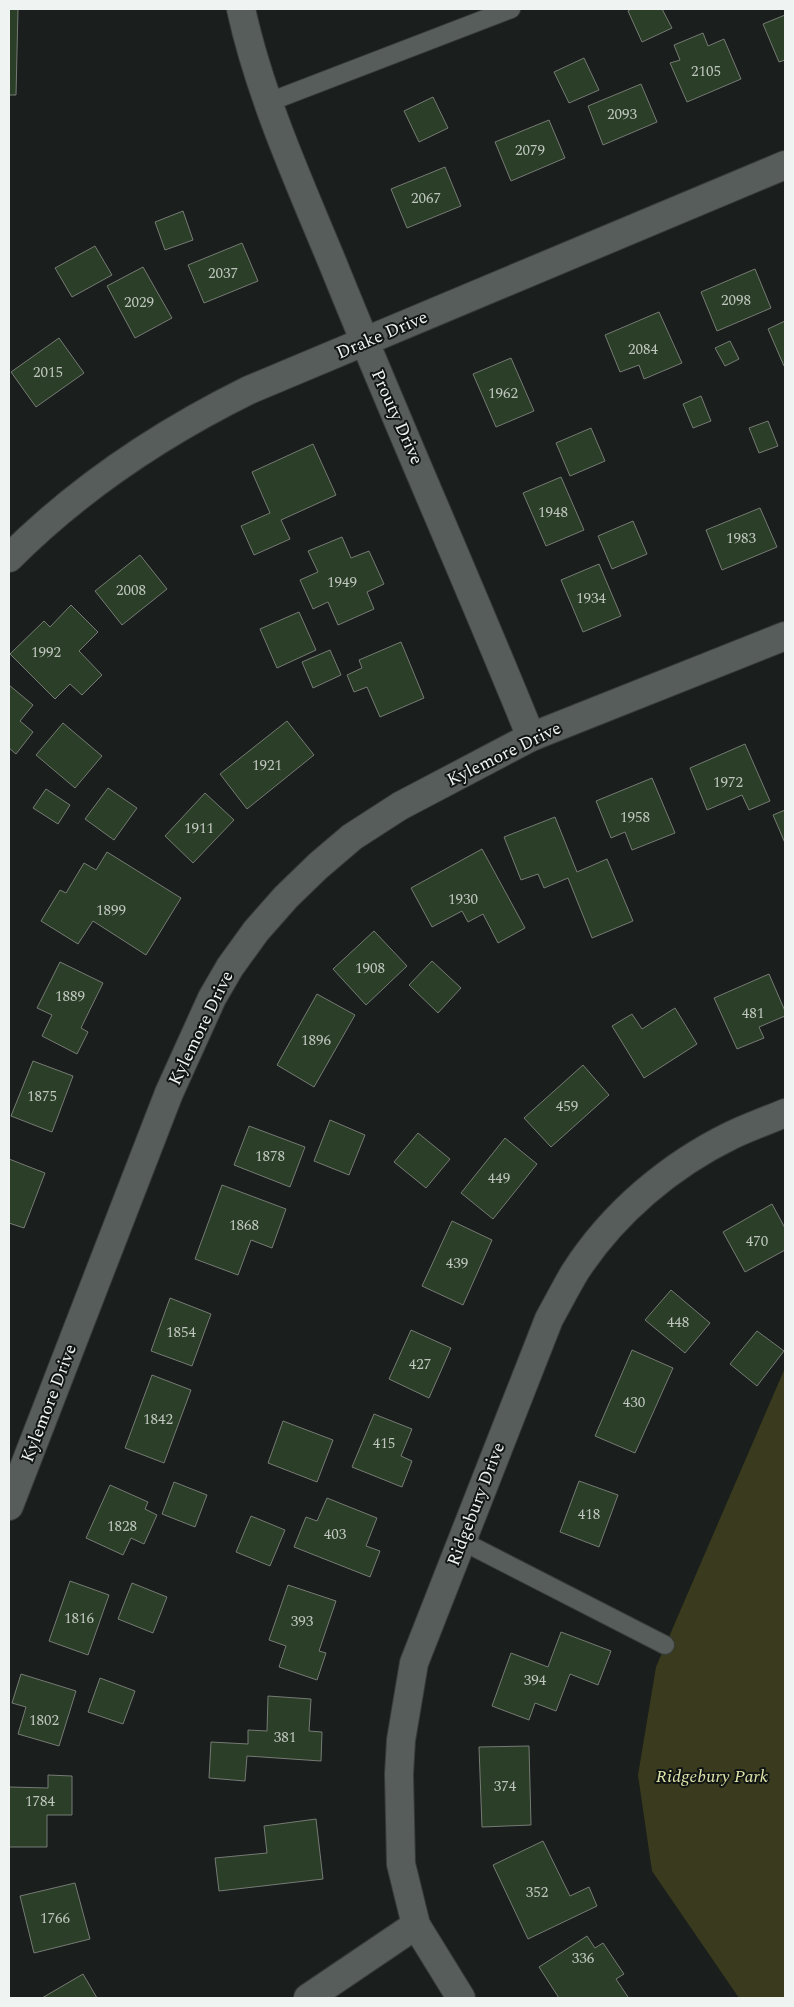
<svg xmlns="http://www.w3.org/2000/svg" width="794" height="2007" viewBox="0 0 794 2007" font-family="Spectral,serif">
<style>
.green{fill:#3a3b1e}
.building{fill:#2b3e27;stroke:#767a75}
.lines{fill:none;stroke-linecap:round;stroke-linejoin:round}
.service-casing{stroke:#383c3a;stroke-width:20}
.minor-casing{stroke:#383c3a;stroke-width:30}
.service{stroke:#575d5a;stroke-width:18}
.minor{stroke:#575d5a;stroke-width:28}
.labels{text-anchor:middle;dominant-baseline:central;stroke-width:4;stroke-linejoin:round;paint-order:stroke}
.number-label{font-size:15px;fill:#bec6be}
.street-label{font-size:18px;fill:#eff3f1;stroke:#111614}
.park-label{font-size:18px;font-style:italic;fill:#dfe3a9;stroke:#111614}
</style>
<rect width="100%" height="100%" fill="#1a1f1d"/>
<path class="green" d="M785 1368V1998H739L652 1871 638 1775 656 1667Z"/>
<g class="building">
<path d="M9 9H18L16 95H9Z"/>
<path d="M631 9H662L672 28 642 42 628 11Z"/>
<path d="M785 15V60L779 62 763 24Z"/>
<path d="M703 33 708 46 724 39 741 79 687 102 670 63 680 60 674 45Z"/>
<path d="M584 58 599 90 569 103 554 72Z"/>
<path d="M641 84 657 122 603 145 588 106Z"/>
<path d="M433 97 448 128 419 142 404 111Z"/>
<path d="M549 120 565 158 511 181 495 142Z"/>
<path d="M445 167 461 206 407 228 391 189Z"/>
<path d="M183 211 193 240 165 250 155 222Z"/>
<path d="M242 243 258 281 204 303 188 265Z"/>
<path d="M95 246 112 275 72 297 55 268Z"/>
<path d="M143 267 172 318 135 338 107 286Z"/>
<path d="M755 269 771 308 717 331 701 292Z"/>
<path d="M659 312 682 363 644 379 639 365 620 372 605 335Z"/>
<path d="M785 321V366H784L768 329Z"/>
<path d="M59 338 84 373 36 407 11 372Z"/>
<path d="M730 341 739 359 725 366 715 348Z"/>
<path d="M511 358 534 411 496 427 473 374Z"/>
<path d="M701 396 711 421 693 428 683 404Z"/>
<path d="M768 421 778 446 759 453 749 428Z"/>
<path d="M591 428 605 461 570 476 556 443Z"/>
<path d="M313 444 336 495 281 520 290 539 254 555 241 526 270 513 252 472Z"/>
<path d="M561 477 584 530 546 546 523 493Z"/>
<path d="M760 508 777 547 722 570 706 530Z"/>
<path d="M633 521 647 554 612 569 598 536Z"/>
<path d="M342 537 351 558 369 551 384 584 367 592 374 609 338 625 328 602 313 609 300 580 318 572 308 551Z"/>
<path d="M140 555 167 589 122 625 95 591Z"/>
<path d="M599 564 621 616 583 632 561 580Z"/>
<path d="M71 605 98 632 79 651 102 675 82 695 70 684 55 699 10 654 44 621 50 627Z"/>
<path d="M299 612 316 650 277 668 260 629Z"/>
<path d="M401 642 424 698 380 717 367 687 354 692 347 675 362 668 359 660Z"/>
<path d="M330 650 341 675 313 688 302 662Z"/>
<path d="M9 685 33 705 20 721 33 732 16 754 9 748Z"/>
<path d="M287 721 314 755 247 809 220 774Z"/>
<path d="M63 723 102 756 75 788 36 755Z"/>
<path d="M745 744 770 801 749 810 742 795 707 810 690 768Z"/>
<path d="M652 778 675 833 632 850 625 832 611 838 596 801Z"/>
<path d="M108 788 137 808 114 840 85 819Z"/>
<path d="M46 789 70 805 58 824 33 808Z"/>
<path d="M205 793 234 820 193 863 165 836Z"/>
<path d="M785 810V843L773 815Z"/>
<path d="M555 817 577 872 607 859 633 921 592 938 568 878 544 888 538 874 521 880 504 837Z"/>
<path d="M482 849 525 928 498 943 483 914 468 922 462 911 432 927 411 888Z"/>
<path d="M107 852 181 898 146 955 93 921 78 944 41 921 60 890 66 893 84 863 96 870Z"/>
<path d="M374 931 407 966 366 1005 333 969Z"/>
<path d="M432 961 461 988 438 1013 409 985Z"/>
<path d="M60 962 103 983 81 1028 88 1032 77 1054 42 1036 52 1015 37 1008Z"/>
<path d="M769 974 785 1011V1016L759 1027 764 1038 737 1049 714 998Z"/>
<path d="M317 994 355 1015 314 1087 277 1065Z"/>
<path d="M675 1008 697 1044 644 1078 612 1026 632 1014 642 1029Z"/>
<path d="M33 1061 73 1076 52 1132 11 1116Z"/>
<path d="M583 1065 609 1095 551 1147 524 1118Z"/>
<path d="M330 1120 365 1135 349 1175 314 1161Z"/>
<path d="M249 1126 305 1147 290 1187 234 1165Z"/>
<path d="M418 1133 450 1159 426 1188 394 1162Z"/>
<path d="M505 1138 537 1164 493 1219 461 1193Z"/>
<path d="M9 1159 45 1173 24 1228 9 1223Z"/>
<path d="M222 1185 286 1209 272 1248 251 1240 238 1275 195 1259Z"/>
<path d="M772 1204 785 1228V1250L745 1272 723 1232Z"/>
<path d="M452 1221 492 1240 463 1305 422 1286Z"/>
<path d="M671 1290 710 1323 685 1353 645 1320Z"/>
<path d="M170 1298 211 1314 192 1366 151 1351Z"/>
<path d="M411 1330 451 1348 429 1398 389 1379Z"/>
<path d="M757 1331 784 1351 757 1386 730 1364Z"/>
<path d="M632 1350 673 1368 635 1453 595 1436Z"/>
<path d="M152 1375 191 1390 164 1463 125 1448Z"/>
<path d="M374 1414 412 1429 401 1456 412 1461 402 1487 352 1467Z"/>
<path d="M283 1421 333 1440 317 1482 268 1463Z"/>
<path d="M579 1481 618 1495 599 1547 560 1532Z"/>
<path d="M174 1482 207 1495 195 1527 162 1514Z"/>
<path d="M110 1485 148 1502 145 1509 157 1515 144 1544 131 1538 123 1555 86 1538Z"/>
<path d="M327 1498 377 1518 366 1546 380 1551 370 1577 294 1547 306 1517 317 1521Z"/>
<path d="M251 1516 285 1530 270 1566 236 1552Z"/>
<path d="M70 1581 109 1595 88 1655 49 1641Z"/>
<path d="M132 1583 167 1597 153 1633 118 1619Z"/>
<path d="M288 1585 336 1601 319 1651 326 1653 317 1680 279 1667 286 1646 269 1640Z"/>
<path d="M561 1632 611 1651 598 1685 570 1674 556 1711 535 1703 529 1720 492 1706 511 1653 548 1667Z"/>
<path d="M21 1674 76 1691 59 1746 18 1734 26 1707 12 1703Z"/>
<path d="M100 1678 135 1691 123 1724 88 1712Z"/>
<path d="M268 1696 311 1699 309 1731 322 1732 321 1761 247 1756 245 1781 209 1778 211 1742 248 1744V1730L267 1731Z"/>
<path d="M529 1746 531 1825 482 1827 479 1747Z"/>
<path d="M48 1775 72 1776V1815H47V1847H9V1787L48 1788Z"/>
<path d="M316 1819 323 1879 219 1891 215 1858 267 1853 264 1826Z"/>
<path d="M543 1841 570 1896 589 1887 597 1906 528 1939 493 1865Z"/>
<path d="M75 1883 90 1939 34 1953 20 1896Z"/>
<path d="M587 1936 595 1948 603 1943 624 1974 616 1979 628 1997 626 1998H559L539 1967Z"/>
<path d="M83 1974 97 1998H42Z"/>
</g>
<g class="lines">
<defs>
<g id="service">
<path d="M269 102 511 9"/>
<path d="M462 1541 665 1645"/>
</g>
<g id="minor">
<path d="M241 9C260 96 299 182 333 264 397 423 467 579 531 737"/>
<path d="M9 558C78 489 162 433 249 390L785 165"/>
<path d="M9 1506 169 1093 212 998 230 967 256 931 286 897 318 866 352 837 400 806 531 737 785 636"/>
<path d="M308 1998 416 1925"/>
<path d="M461 1998 416 1925 401 1864 399 1774 401 1740 414 1663 549 1319C558 1303 566 1287 575 1272 613 1213 670 1165 732 1135 749 1127 768 1120 785 1113"/>
</g>
</defs>
<use href="#service" class="service-casing"/>
<use href="#minor" class="minor-casing"/>
<use href="#service" class="service"/>
<use href="#minor" class="minor"/>
</g>
<g class="labels">
<g class="number-label">
<text x="706" y="71">2105</text>
<text x="622" y="114">2093</text>
<text x="530" y="150">2079</text>
<text x="426" y="198">2067</text>
<text x="223" y="273">2037</text>
<text x="736" y="300">2098</text>
<text x="139" y="302">2029</text>
<text x="643" y="349">2084</text>
<text x="48" y="372">2015</text>
<text x="503" y="393">1962</text>
<text x="553" y="512">1948</text>
<text x="741" y="538">1983</text>
<text x="342" y="582">1949</text>
<text x="131" y="590">2008</text>
<text x="591" y="598">1934</text>
<text x="46" y="652">1992</text>
<text x="267" y="765">1921</text>
<text x="728" y="782">1972</text>
<text x="635" y="817">1958</text>
<text x="199" y="828">1911</text>
<text x="463" y="899">1930</text>
<text x="111" y="910">1899</text>
<text x="370" y="968">1908</text>
<text x="70" y="996">1889</text>
<text x="753" y="1013">481</text>
<text x="316" y="1040">1896</text>
<text x="42" y="1096">1875</text>
<text x="567" y="1106">459</text>
<text x="270" y="1156">1878</text>
<text x="499" y="1178">449</text>
<text x="244" y="1225">1868</text>
<text x="757" y="1241">470</text>
<text x="457" y="1263">439</text>
<text x="678" y="1322">448</text>
<text x="181" y="1332">1854</text>
<text x="420" y="1364">427</text>
<text x="634" y="1402">430</text>
<text x="158" y="1419">1842</text>
<text x="384" y="1443">415</text>
<text x="589" y="1514">418</text>
<text x="122" y="1526">1828</text>
<text x="335" y="1534">403</text>
<text x="79" y="1618">1816</text>
<text x="302" y="1621">393</text>
<text x="535" y="1680">394</text>
<text x="44" y="1720">1802</text>
<text x="285" y="1737">381</text>
<text x="505" y="1786">374</text>
<text x="40" y="1801">1784</text>
<text x="537" y="1892">352</text>
<text x="55" y="1918">1766</text>
<text x="583" y="1958">336</text>
</g>
<g class="street-label">
<text transform="translate(382 335) rotate(-23)">Drake Drive</text>
<text transform="translate(397 417) rotate(66)">Prouty Drive</text>
<text transform="translate(504 754) rotate(-26)">Kylemore Drive</text>
<text transform="translate(201 1028) rotate(-64)">Kylemore Drive</text>
<text transform="translate(49 1403) rotate(-69)">Kylemore Drive</text>
<text transform="translate(476 1504) rotate(-69)">Ridgebury Drive</text>
</g>
<g class="park-label">
<text x="712" y="1776">Ridgebury Park</text>
</g>
</g>
<rect width="794" height="2007" fill="none" stroke="#eff3f1" stroke-width="20"/>
</svg>
